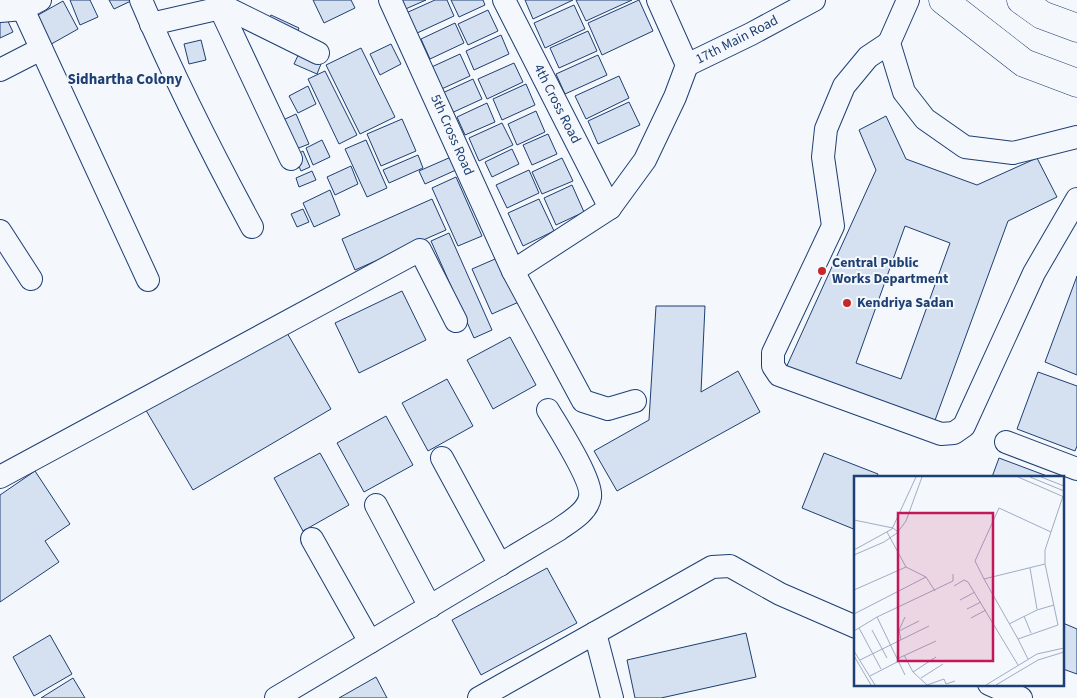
<svg xmlns="http://www.w3.org/2000/svg" width="1077" height="698" viewBox="0 0 1077 698" font-family="'Source Sans 3',sans-serif">
<style>
.building{fill:#d5e0f0;stroke:#1d3f73;fill-rule:evenodd}
.lines{fill:none;stroke-linecap:round;stroke-linejoin:round}
.minor-casing{stroke:#1d3f73;stroke-width:24}
.major-casing{stroke:#1d3f73;stroke-width:29}
.minor{stroke:#f4f7fb;stroke-width:22}
.major{stroke:#f4f7fb;stroke-width:28}
.poi-dot{fill:#c62828;stroke:#f4f7fb;stroke-width:2}
.labels{text-anchor:middle;dominant-baseline:central;stroke-width:4;stroke-linejoin:round;paint-order:stroke}
.street-label{font-size:14px;fill:#1d3f73;stroke:#f4f7fb}
.poi-label{font-size:14px;font-weight:bold;fill:#1d3f73;stroke:#f4f7fb;text-anchor:start}
.neighbourhood-label{font-size:15px;font-weight:bold;fill:#1d3f73;stroke:#f4f7fb}
.inset-road{fill:none;stroke:#9eadc5;stroke-width:1}
.view{fill:#c2185b;fill-opacity:0.15;stroke:#c2185b;stroke-width:2.5}
.inset-edge{fill:none;stroke:#1d3f73;stroke-width:2.5}
</style>
<rect width="100%" height="100%" fill="#f4f7fb"/>
<g class="building">
<path d="M70 0H90L98 17 80 25Z"/>
<path d="M109 0H133L114 9Z"/>
<path d="M313 0H351L355 8 324 23Z"/>
<path d="M396 0H426L401 11Z"/>
<path d="M435 0H447L454 16 415 34 406 13Z"/>
<path d="M451 0H483L485 5 459 17Z"/>
<path d="M525 0H573L533 19Z"/>
<path d="M576 0H632L586 21Z"/>
<path d="M639 0 653 31 602 55 588 23Z"/>
<path d="M63 1 78 29 46 47 31 19Z"/>
<path d="M574 5 585 29 545 48 534 23Z"/>
<path d="M488 10 498 31 468 45 458 24Z"/>
<path d="M4 13 13 32 0 38V15Z"/>
<path d="M271 15 299 28 295 38 266 24Z"/>
<path d="M455 23 464 43 430 59 421 39Z"/>
<path d="M588 31 597 51 559 68 550 48Z"/>
<path d="M501 35 509 54 474 70 466 51Z"/>
<path d="M201 40 206 60 189 64 184 44Z"/>
<path d="M391 44 401 64 380 75 370 54Z"/>
<path d="M361 48 395 117 360 134 326 65Z"/>
<path d="M301 49 323 59 317 74 294 64Z"/>
<path d="M460 54 470 76 435 92 425 70Z"/>
<path d="M598 55 607 75 565 94 556 74Z"/>
<path d="M514 63 523 82 487 99 478 79Z"/>
<path d="M325 71 357 135 339 144 308 79Z"/>
<path d="M619 76 629 98 586 119 575 96Z"/>
<path d="M473 79 482 99 445 116 436 96Z"/>
<path d="M526 84 535 105 502 120 493 99Z"/>
<path d="M308 86 316 104 298 113 289 96Z"/>
<path d="M629 102 640 125 598 144 588 121Z"/>
<path d="M487 103 495 122 465 135 457 117Z"/>
<path d="M536 111 545 132 517 145 508 124Z"/>
<path d="M296 114 309 144 296 149 283 120Z"/>
<path d="M886 116 906 159 977 185 1037 158 1057 197 1008 221 934 423 785 370 876 170 859 130ZM905 226 950 243 901 379 856 363Z"/>
<path d="M402 119 416 151 381 166 367 134Z"/>
<path d="M502 123 513 145 479 161 469 138Z"/>
<path d="M548 134 557 154 532 165 523 145Z"/>
<path d="M322 140 330 157 313 165 306 148Z"/>
<path d="M366 140 387 188 367 197 345 149Z"/>
<path d="M512 149 519 164 492 177 485 162Z"/>
<path d="M303 151 310 167 301 171 294 156Z"/>
<path d="M418 155 423 168 389 183 383 170Z"/>
<path d="M451 157 456 170 425 184 419 171Z"/>
<path d="M562 158 573 181 542 194 532 172Z"/>
<path d="M351 166 358 184 335 195 327 177Z"/>
<path d="M529 170 539 193 507 208 496 185Z"/>
<path d="M312 171 316 180 299 187 296 178Z"/>
<path d="M456 177 482 236 458 246 432 188Z"/>
<path d="M572 185 584 212 556 225 544 198Z"/>
<path d="M330 190 340 215 314 227 303 203Z"/>
<path d="M432 199 446 230 355 270 342 239Z"/>
<path d="M539 199 554 231 523 246 508 213Z"/>
<path d="M303 209 309 222 297 227 291 214Z"/>
<path d="M449 233 492 330 474 338 431 241Z"/>
<path d="M502 256 521 301 492 314 472 269Z"/>
<path d="M1077 276V375L1045 362Z"/>
<path d="M402 291 426 340 359 373 335 323Z"/>
<path d="M656 306H705L701 392 738 371 760 412 617 491 594 451 649 420Z"/>
<path d="M283 326 331 409 193 490 144 407Z"/>
<path d="M510 337 536 385 493 409 467 360Z"/>
<path d="M1038 372 1077 386V446L1075 451 1017 429Z"/>
<path d="M447 379 473 426 428 451 402 403Z"/>
<path d="M386 416 413 465 364 492 337 443Z"/>
<path d="M320 453 349 505 303 531 274 478Z"/>
<path d="M824 453 878 474 877 477H856V530L802 508Z"/>
<path d="M999 458 1047 476V477H992Z"/>
<path d="M35 471 70 524 45 541 59 562 0 602V495Z"/>
<path d="M547 568 577 623 481 675 452 620Z"/>
<path d="M1063 623 1077 629V674L1063 669Z"/>
<path d="M746 633 756 677 661 698H635L627 660Z"/>
<path d="M50 635 72 674 34 696 13 657Z"/>
<path d="M376 677 387 698H339Z"/>
<path d="M73 678 85 698H41Z"/>
</g>
<g class="lines">
<defs>
<g id="minor">
<path d="M141 0C174 78 212 153 252 227"/>
<path d="M390 0 513 271 583 401 608 409 635 401"/>
<path d="M504 0 610 208"/>
<path d="M658 0 687 65"/>
<path d="M908 0 889 43 904 92 925 119 965 147 1013 153 1077 137"/>
<path d="M220 8 291 159"/>
<path d="M23 9 148 280"/>
<path d="M0 11 23 9 40 0"/>
<path d="M151 24 225 7 318 53"/>
<path d="M889 43 868 57 844 86 826 129 823 157 833 226 773 353V366L779 375 941 434 954 433 964 426 1034 273 1077 199"/>
<path d="M687 65 751 34 814 0"/>
<path d="M0 70 41 49"/>
<path d="M0 231 31 279"/>
<path d="M513 271 610 208 645 160 675 97 687 65"/>
<path d="M1006 442 1077 469"/>
<path d="M442 458 500 565"/>
<path d="M0 477 420 250 456 321"/>
<path d="M376 505 430 607"/>
<path d="M312 539 370 642"/>
<path d="M595 633 712 567 730 566 780 594 856 627"/>
<path d="M989 684 1021 698"/>
<path d="M276 698 558 530C569 522 588 512 590 497 593 481 558 427 548 410"/>
<path d="M479 698 595 633 612 698"/>
</g>
<g id="major">
<path d="M943 0 1024 63 1077 83"/>
<path d="M1021 0 1042 15 1077 28"/>
</g>
</defs>
<use href="#minor" class="minor-casing"/>
<use href="#major" class="major-casing"/>
<use href="#minor" class="minor"/>
<use href="#major" class="major"/>
</g>
<g class="poi-dot">
<circle cx="822" cy="271" r="5"/>
<circle cx="847" cy="303" r="5"/>
</g>
<g class="labels">
<g class="street-label">
<text transform="translate(737 40) rotate(-27)">17th Main Road</text>
<text transform="translate(557 104) rotate(63)">4th Cross Road</text>
<text transform="translate(452 135) rotate(66)">5th Cross Road</text>
</g>
<g class="poi-label">
<text x="832" y="263">Central Public<tspan x="832" dy="16">Works Department</tspan></text>
<text x="857" y="303">Kendriya Sadan</text>
</g>
<g class="neighbourhood-label">
<text x="125" y="79">Sidhartha Colony</text>
</g>
</g>
<g transform="translate(854 476)">
<rect width="210" height="210" fill="#f4f7fb"/>
<path class="inset-road" d="M164 1 210 21M176 1 210 15M187 1 210 10M0 44 39 52 44 56M33 56 52 91M0 74 38 53 62 1M0 79 30 66 43 57 52 45 68 1M191 88 204 149 164 163 130 103 191 88V74L209 20M52 91 72 101 81 115M176 92 183 133M130 103 121 85 145 32 197 56M100 110 110 104 114 106 164 189M0 114 52 91M106 124 121 116M113 133 127 126M0 138 72 101M170 140 177 157M117 142 132 134M155 148 183 134 200 129M5 152 27 193M18 154 33 182M0 155 23 141M45 155 65 145M164 163 174 183M47 164 45 154 51 141M0 175 21 209M50 179 59 196 73 209M0 180 17 209M45 182 82 165M6 184 75 150M59 196 82 181M51 199 23 141 99 105V98M16 200 45 185M67 202 89 188M73 209 90 203 92 208 101 205M132 209 183 178 210 172M142 209 184 184 210 176"/>
<path class="view" d="M44 37H139V185H44Z"/>
<rect width="210" height="210" class="inset-edge"/>
</g>
</svg>
